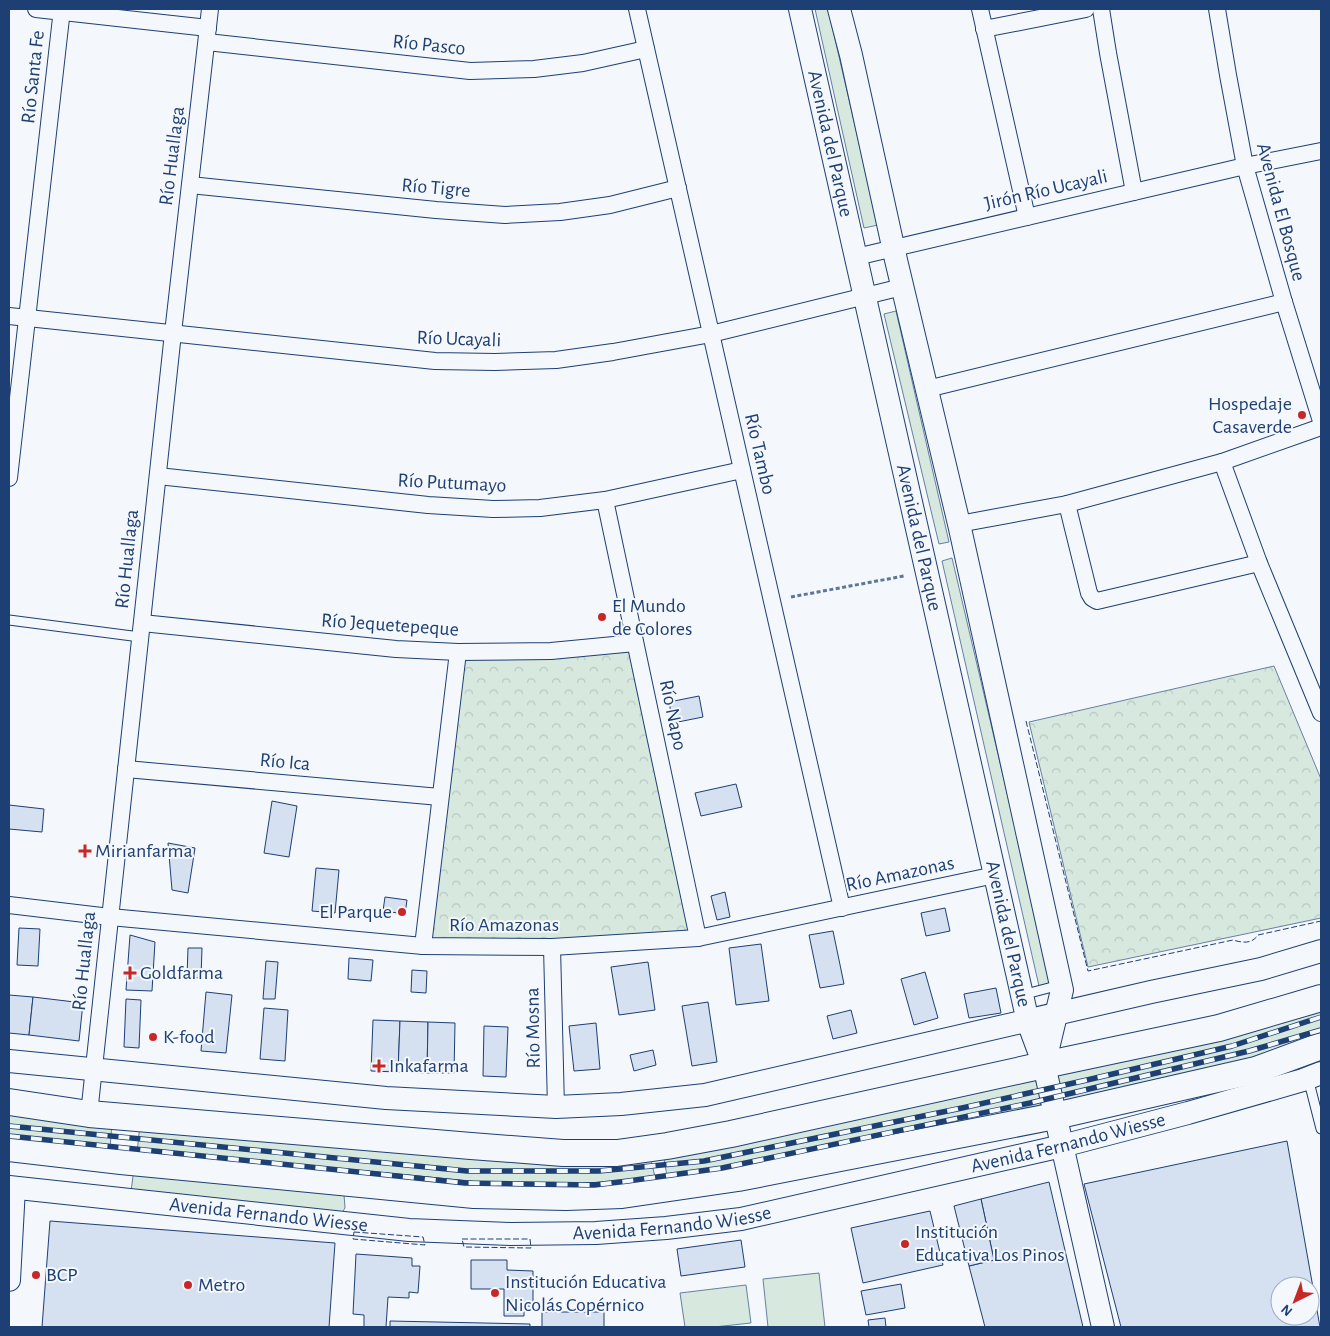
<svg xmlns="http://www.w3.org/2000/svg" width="1330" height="1336" viewBox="0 0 1330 1336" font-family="'Alegreya Sans',sans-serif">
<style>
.green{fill:#d7e8df;stroke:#687fa3}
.forest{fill:url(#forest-crowns);stroke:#687fa3}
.building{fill:#d5e0f0;stroke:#1d3f73;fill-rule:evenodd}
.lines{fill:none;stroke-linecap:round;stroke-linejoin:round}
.lane-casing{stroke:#1d3f73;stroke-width:11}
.street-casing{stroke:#1d3f73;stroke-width:18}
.secondary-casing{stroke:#1d3f73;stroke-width:24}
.primary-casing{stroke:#1d3f73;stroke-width:28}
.path{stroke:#5e769c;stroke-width:3;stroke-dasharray:4 2.5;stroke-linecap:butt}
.lane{stroke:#f4f7fb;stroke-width:9}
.street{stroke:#f4f7fb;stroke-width:16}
.secondary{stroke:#f4f7fb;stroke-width:22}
.primary{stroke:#f4f7fb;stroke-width:26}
.rail-casing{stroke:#1d3f73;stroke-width:5.5}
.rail{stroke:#f4f7fb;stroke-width:4;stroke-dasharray:11;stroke-linecap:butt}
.fence{stroke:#1d3f73;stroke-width:1;stroke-dasharray:6 2.5;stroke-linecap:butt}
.poi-dot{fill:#c62828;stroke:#f4f7fb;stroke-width:2}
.labels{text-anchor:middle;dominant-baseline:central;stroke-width:4;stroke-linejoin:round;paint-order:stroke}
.street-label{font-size:20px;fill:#1d3f73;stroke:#f4f7fb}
.poi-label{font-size:20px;fill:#1d3f73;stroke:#f4f7fb;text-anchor:start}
</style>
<defs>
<pattern id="forest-crowns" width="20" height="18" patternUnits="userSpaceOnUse" patternTransform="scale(1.25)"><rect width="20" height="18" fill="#d7e8df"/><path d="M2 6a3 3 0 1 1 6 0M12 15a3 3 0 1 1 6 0" fill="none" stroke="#b8c8c3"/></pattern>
</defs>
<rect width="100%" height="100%" fill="#f4f7fb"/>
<g class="green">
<path d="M815 9H828L878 225 864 228Z"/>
<path d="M896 311 949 542 939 544 884 314Z"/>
<path d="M952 558 1052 984 1039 986 942 561Z"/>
<path d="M1321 1007V1038L1290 1050 1067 1104 1058 1101 1057 1069Z"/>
<path d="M1035 1079 1042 1099 1039 1109 738 1170 667 1176 664 1159Z"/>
<path d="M9 1112 112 1122 110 1149 9 1139Z"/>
<path d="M140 1124 651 1160 655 1177 649 1184 476 1188 137 1153Z"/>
<path d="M134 1168 344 1195 345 1208 341 1214 131 1192Z"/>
<path d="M819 1273 825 1327H768L763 1279Z"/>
<path d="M746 1285 751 1323 714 1327H685L680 1293Z"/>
</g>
<g class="forest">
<path d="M635 643 698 938 423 946 458 652Z"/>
<path d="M1274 666 1321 779V918L1088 967 1029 722Z"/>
</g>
<g class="building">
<path d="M699 696 703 717 673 723 669 702Z"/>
<path d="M736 784 742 807 701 816 695 793Z"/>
<path d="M272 801 297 806 289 857 264 853Z"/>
<path d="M9 805 44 809 42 832 9 829Z"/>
<path d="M168 843 195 848 188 893 172 890Z"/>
<path d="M316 868 339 870 335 913 312 911Z"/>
<path d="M725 892 730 917 717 920 711 896Z"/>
<path d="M385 897 407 900 405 914 383 911Z"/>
<path d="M945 908 950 931 926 936 921 913Z"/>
<path d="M19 928 40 929 38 966 17 965Z"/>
<path d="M833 931 844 984 820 988 809 935Z"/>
<path d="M130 935 155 942 152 991 126 990Z"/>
<path d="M761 944 769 1001 736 1005 729 948Z"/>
<path d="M188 948H202L201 978 187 977Z"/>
<path d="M349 958 373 960 371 981 348 979Z"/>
<path d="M266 961 278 962 275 999H263Z"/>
<path d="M648 962 655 1010 619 1015 611 967Z"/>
<path d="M412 970 427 971 426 993 411 992Z"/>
<path d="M925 972 938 1018 914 1025 901 979Z"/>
<path d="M996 988 1001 1013 969 1018 964 994Z"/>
<path d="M206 992 232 995 226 1053 201 1051Z"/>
<path d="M9 995 33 997 29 1035 9 1033Z"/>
<path d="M33 997 83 1003 79 1041 29 1035Z"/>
<path d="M126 999 141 1000 139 1048 124 1047Z"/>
<path d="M708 1002 717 1062 692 1066 682 1006Z"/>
<path d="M264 1008 288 1010 285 1061 260 1059Z"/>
<path d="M851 1010 857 1033 833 1039 827 1016Z"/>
<path d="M373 1020 400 1021 398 1072 371 1071Z"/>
<path d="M400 1021 428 1022 427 1073 398 1072Z"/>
<path d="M428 1022 455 1023 454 1073H427Z"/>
<path d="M596 1023 600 1069 574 1071 569 1026Z"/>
<path d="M484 1026 508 1027 506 1077 483 1076Z"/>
<path d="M653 1050 656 1065 634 1071 630 1055Z"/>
<path d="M1287 1141 1320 1327H1121L1084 1184ZM1280 1286H1310V1316H1280Z"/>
<path d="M1049 1182 1083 1327H985L969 1266 994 1260 981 1199Z"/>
<path d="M981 1199 994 1260 969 1266 954 1206Z"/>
<path d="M930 1211 943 1265 863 1283 851 1228Z"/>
<path d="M50 1221 335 1243 329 1327H42Z"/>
<path d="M741 1240 745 1267 681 1276 677 1249Z"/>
<path d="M356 1254 412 1258V1266H420L418 1293 409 1292V1298L388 1297 386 1327H364V1315L353 1314Z"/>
<path d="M471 1260H507V1270L533 1271V1306H524V1316H504V1289H471Z"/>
<path d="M901 1284 905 1308 866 1315 861 1291Z"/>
<rect x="542" y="1312" width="62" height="15"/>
<path d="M885 1318 886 1327H869L868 1320Z"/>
<path d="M390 1321 530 1324V1327H390Z"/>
</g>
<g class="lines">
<defs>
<g id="lane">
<path d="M9 620 140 637"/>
<path d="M1022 995 1060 985"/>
<path d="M1308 1078 1321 1129"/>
</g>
<g id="street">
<path d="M36 9 208 28"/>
<path d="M637 9 842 908"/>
<path d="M980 9 1027 217"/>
<path d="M1101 9 1108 53 1134 192"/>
<path d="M1217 9 1228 75 1245 166 1284 302 1321 421"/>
<path d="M984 29 1086 9"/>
<path d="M207 42 470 71 534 69 583 63 646 49"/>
<path d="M190 185 436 210 505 215 560 212 610 205 678 188"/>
<path d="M856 257 1245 166 1321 151"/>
<path d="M9 316 435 361 495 362 556 360 613 352 711 334 902 287"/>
<path d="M927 389 1284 302"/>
<path d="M1222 462 1259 563 1321 713"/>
<path d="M158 476 428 505 493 509 540 508 605 500 742 470"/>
<path d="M9 478 62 9"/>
<path d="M605 500 698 938"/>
<path d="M1067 504 1089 593 1092 598 1097 601 1259 563"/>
<path d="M959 524 1067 504 1222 462 1321 427"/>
<path d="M142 623 396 649 458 652 551 651 635 643"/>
<path d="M126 769 440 797"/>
<path d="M9 905 110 917 423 946 552 947 698 938 995 875"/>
<path d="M423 946 458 652"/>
<path d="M552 947 556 1107"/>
<path d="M89 1114 173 333 210 9"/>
</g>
<g id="secondary">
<path id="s1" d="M800 9 1022 995 1028 1022 1044 1065 1103 1327"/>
<path d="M839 9 851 55 896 260 959 524 1062 990 1044 1065"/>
<path d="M9 1061 386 1098 556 1107 621 1104 705 1095 1151 992 1261 969 1321 951"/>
<path id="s2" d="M9 1187 409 1230 511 1234 596 1233 666 1228 741 1219 1062 1146 1188 1113 1303 1080 1321 1073"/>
<path d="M9 1280 14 1188"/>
</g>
<g id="primary">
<path d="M9 1102 89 1114 471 1146 563 1153H617L667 1146 731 1134 1044 1065 1219 1028 1321 998"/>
<path d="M9 1148 121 1161 474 1195 566 1197 622 1195 738 1178 1055 1116 1256 1070 1321 1046"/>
</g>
</defs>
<use href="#lane" class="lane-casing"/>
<use href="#street" class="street-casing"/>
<use href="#secondary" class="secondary-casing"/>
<use href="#primary" class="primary-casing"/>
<path class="path" d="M791 597 904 576"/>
<use href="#lane" class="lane"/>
<use href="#street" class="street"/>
<use href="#secondary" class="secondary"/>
<use href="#primary" class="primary"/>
<defs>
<g id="rail">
<path d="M9 1126 467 1171H599L704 1161 962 1108 1087 1080 1232 1046 1321 1017"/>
<path d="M9 1136 465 1183 594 1185 628 1181 722 1168 1030 1103 1249 1051 1321 1030"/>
</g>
</defs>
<use href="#rail" class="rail-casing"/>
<use href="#rail" class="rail"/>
<g class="fence">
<path d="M1026 721 1088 971 1233 940C1243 943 1252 944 1258 935L1321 921"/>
<path d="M354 1232 423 1237 425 1245 353 1239Z"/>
<path d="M462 1239H530L531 1248 464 1247Z"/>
</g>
</g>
<g class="poi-dot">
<circle cx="1302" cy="415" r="5"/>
<circle cx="602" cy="617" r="5"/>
<path d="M82.5 843.5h5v5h5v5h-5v5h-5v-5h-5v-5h5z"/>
<circle cx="402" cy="912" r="5"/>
<path d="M127.5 965.5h5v5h5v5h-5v5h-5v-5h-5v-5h5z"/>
<circle cx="153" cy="1037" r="5"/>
<path d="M376.5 1058.5h5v5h5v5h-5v5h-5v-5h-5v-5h5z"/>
<circle cx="905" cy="1244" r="5"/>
<circle cx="36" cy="1275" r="5"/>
<circle cx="188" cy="1285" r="5"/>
<circle cx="495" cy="1293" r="5"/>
</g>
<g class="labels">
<g class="street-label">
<text transform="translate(429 45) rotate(6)">Río Pasco</text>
<text transform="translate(33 77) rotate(-84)">Río Santa Fe</text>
<text stroke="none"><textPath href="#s1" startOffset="138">Avenida del Parque</textPath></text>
<text transform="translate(172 156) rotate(-83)">Río Huallaga</text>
<text transform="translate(436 188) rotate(5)">Río Tigre</text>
<text transform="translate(1046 190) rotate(-13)">Jirón Río Ucayali</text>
<text transform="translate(1281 212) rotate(75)">Avenida El Bosque</text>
<text transform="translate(459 339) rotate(2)">Río Ucayali</text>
<text transform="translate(760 454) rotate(77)">Río Tambo</text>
<text transform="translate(452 483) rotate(3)">Río Putumayo</text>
<text stroke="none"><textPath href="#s1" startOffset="542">Avenida del Parque</textPath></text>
<text transform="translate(127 559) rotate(-84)">Río Huallaga</text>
<text transform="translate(390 625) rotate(4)">Río Jequetepeque</text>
<text transform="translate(673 715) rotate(78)">Río Napo</text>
<text transform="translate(285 762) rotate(5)">Río Ica</text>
<text transform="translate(900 874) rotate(-12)">Río Amazonas</text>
<text x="504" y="925">Río Amazonas</text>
<text stroke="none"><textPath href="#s1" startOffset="948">Avenida del Parque</textPath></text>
<text transform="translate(84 961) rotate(-84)">Río Huallaga</text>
<text transform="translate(533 1028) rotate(-91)">Río Mosna</text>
<text stroke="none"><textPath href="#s2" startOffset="1071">Avenida Fernando Wiesse</textPath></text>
<text stroke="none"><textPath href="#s2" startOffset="261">Avenida Fernando Wiesse</textPath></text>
<text stroke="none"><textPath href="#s2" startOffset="666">Avenida Fernando Wiesse</textPath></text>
</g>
<g class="poi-label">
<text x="1292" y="404" text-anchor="end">Hospedaje<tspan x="1292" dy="23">Casaverde</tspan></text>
<text x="612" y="606">El Mundo<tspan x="612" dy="23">de Colores</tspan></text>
<text x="95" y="851">Mirianfarma</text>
<text x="392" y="912" text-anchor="end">El Parque</text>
<text x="140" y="973">Goldfarma</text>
<text x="163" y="1037">K-food</text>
<text x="389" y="1066">Inkafarma</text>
<text x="915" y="1232">Institución<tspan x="915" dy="23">Educativa Los Pinos</tspan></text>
<text x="46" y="1275">BCP</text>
<text x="505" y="1282">Institución Educativa<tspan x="505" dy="23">Nicolás Copérnico</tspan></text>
<text x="198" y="1285">Metro</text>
</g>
</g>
<rect width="1330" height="1336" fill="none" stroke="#1d3f73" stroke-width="20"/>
<g transform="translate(1295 1301) rotate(222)"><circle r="24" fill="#f4f7fb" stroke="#9eadc5"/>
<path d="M0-4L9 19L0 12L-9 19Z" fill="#c62828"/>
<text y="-8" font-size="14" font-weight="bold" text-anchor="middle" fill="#1d3f73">N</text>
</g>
</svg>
